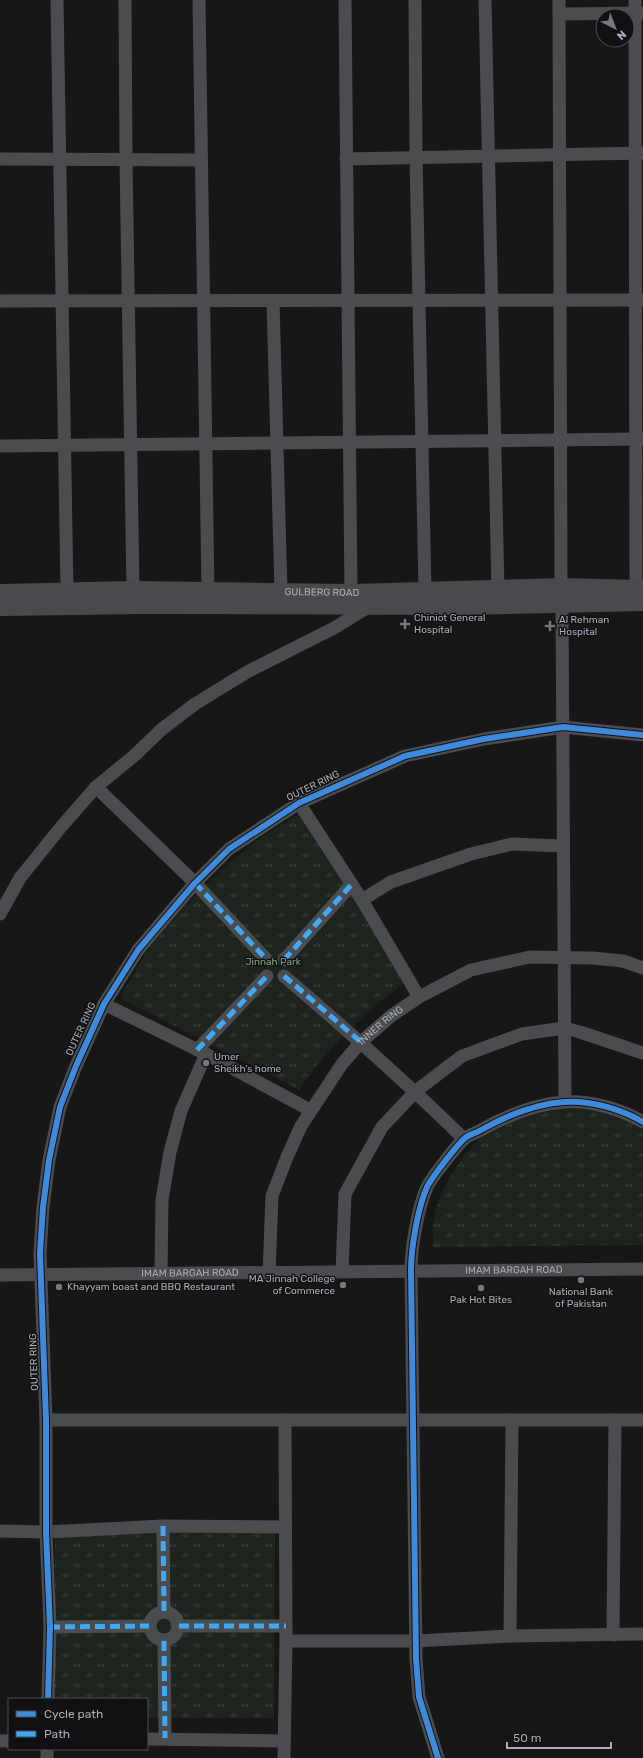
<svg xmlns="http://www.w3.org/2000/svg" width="643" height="1758" viewBox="0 0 643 1758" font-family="Rubik,sans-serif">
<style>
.park{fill:url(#park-tufts)}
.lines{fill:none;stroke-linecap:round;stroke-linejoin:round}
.street{stroke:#4b4c50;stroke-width:13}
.secondary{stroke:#4a4a4e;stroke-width:18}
.quiet{stroke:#3fa9f5;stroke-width:5;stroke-dasharray:10 5;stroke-linecap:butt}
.cycleway-casing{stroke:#111113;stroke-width:8}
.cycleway{stroke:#408adc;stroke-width:6}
.poi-dot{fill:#757880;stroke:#111113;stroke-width:1.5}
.labels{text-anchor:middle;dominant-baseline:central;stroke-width:3;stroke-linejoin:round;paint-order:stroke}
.street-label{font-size:10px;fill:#a8adb8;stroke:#111113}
.poi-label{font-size:10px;fill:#a8adb8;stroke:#111113;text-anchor:start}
.park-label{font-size:10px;fill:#7fa381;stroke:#111113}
</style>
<defs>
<pattern id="park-tufts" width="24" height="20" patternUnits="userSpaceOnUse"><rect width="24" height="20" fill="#1d241e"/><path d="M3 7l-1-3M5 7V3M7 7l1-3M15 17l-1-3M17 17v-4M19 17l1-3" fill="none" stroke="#3b413d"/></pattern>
</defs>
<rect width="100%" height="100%" fill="#171717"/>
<g class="park">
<path d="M302 812 410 978C366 1012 330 1044 299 1090L120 998 147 951 184 907 223 868 262 837Z"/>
<path d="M559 1109H580L613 1112 643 1129V1245L433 1247C433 1237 432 1226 434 1217 440 1187 467 1143 495 1128 515 1118 537 1114 559 1109Z"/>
<path d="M55 1525H275L274 1718H147V1699H55Z"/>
</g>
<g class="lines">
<g class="street">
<path d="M57 0 67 591"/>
<path d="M125 0 126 159 133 590"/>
<path d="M199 0 208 591"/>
<path d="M345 0 351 593"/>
<path d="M415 0 416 158 425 591"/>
<path d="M485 0 498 590"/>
<path d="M559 0 561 587"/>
<path d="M635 0 636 590"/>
<path d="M559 14 643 13"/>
<path d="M0 159 201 160"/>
<path d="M346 159 643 153"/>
<path d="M0 301 643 300"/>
<path d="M273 301 281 591"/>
<path d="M0 446 643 439"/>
<path d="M562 604 565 1102"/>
<path d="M96 787 195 883 267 960"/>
<path d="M299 803 362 900 419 997"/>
<path d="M362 900 391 882 471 854 512 844 563 846"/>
<path d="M0 914 20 878 61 827 96 787 135 755 162 729 195 704 247 672 334 628 370 606"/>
<path d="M284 960 352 884"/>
<path d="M284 976C346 1029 406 1082 464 1139"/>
<path d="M104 1004 206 1054 310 1110"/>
<path d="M197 1050 267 976"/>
<path d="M342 1271 345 1194 382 1127 416 1091 462 1056 522 1034 564 1028 580 1032 643 1053"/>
<path id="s1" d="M269 1272 272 1196 287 1157 301 1126 342 1064 361 1042 391 1016 419 997 471 970 530 957 592 958 623 961 643 968"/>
<path d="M161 1273 162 1200 170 1152 181 1111 206 1054"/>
<path id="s2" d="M0 1275 643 1269"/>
<path d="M46 1420H643"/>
<path d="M163 1526 164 1611"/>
<path d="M0 1531 46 1532 163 1526 285 1527"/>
<circle cx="164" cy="1626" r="14"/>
<path d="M179 1626H286"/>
<path d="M50 1627 149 1626"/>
<path d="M613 1635 615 1420"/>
<path d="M510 1636 512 1420"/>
<path d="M164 1641 165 1738"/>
<path d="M286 1641H416L510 1636 643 1634"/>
<path d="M48 1699 50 1627 46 1532V1420L40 1253 43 1207 49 1160 60 1107 76 1066 104 1004 138 950 195 883 229 849 299 803 405 756 484 739 563 727 643 735"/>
<path d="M147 1739 284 1741"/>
<path d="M0 1741H9"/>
<path d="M47 1758V1749"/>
<path d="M284 1758 286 1641 285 1420"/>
<path d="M438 1758 419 1697 416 1659 411 1270C411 1248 418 1207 427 1187 432 1177 457 1145 465 1138 469 1135 476 1133 481 1130 506 1116 535 1104 564 1102 590 1100 621 1109 643 1122"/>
</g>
<g class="secondary">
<path id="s3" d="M0 593 133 590 351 593 561 587 643 589"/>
<path d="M0 607 143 605 465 606 643 602"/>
</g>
<g class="quiet">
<path d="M195 883 267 960"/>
<path d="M284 960 352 884"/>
<path d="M284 976 361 1042"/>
<path d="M197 1050 267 976"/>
<path d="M163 1526 164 1611"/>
<path d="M179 1626H286"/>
<path d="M50 1627 149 1626"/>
<path d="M164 1641 165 1738"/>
</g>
<defs>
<g id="cycleway">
<path d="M48 1699 50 1627 46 1532V1420L40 1253 43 1207 49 1160 60 1107 76 1066 104 1004 138 950 195 883 229 849 299 803 405 756 484 739 563 727 643 735"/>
<path d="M438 1758 419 1697 416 1659 411 1270C411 1248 418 1207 427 1187 432 1177 457 1145 465 1138 469 1135 476 1133 481 1130 506 1116 535 1104 564 1102 590 1100 621 1109 643 1122"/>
</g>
</defs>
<use href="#cycleway" class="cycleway-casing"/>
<use href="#cycleway" class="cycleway"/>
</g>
<g class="poi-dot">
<path d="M403 618h4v4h4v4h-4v4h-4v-4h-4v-4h4z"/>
<path d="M548 620h4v4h4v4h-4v4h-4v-4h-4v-4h4z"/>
<circle cx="206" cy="1063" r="4"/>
<circle cx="581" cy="1280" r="4"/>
<circle cx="343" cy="1285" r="4"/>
<circle cx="59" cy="1287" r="4"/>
<circle cx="481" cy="1288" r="4"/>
</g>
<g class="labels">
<g class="street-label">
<text stroke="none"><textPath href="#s3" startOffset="322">GULBERG ROAD</textPath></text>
<text transform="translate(313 786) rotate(-26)">OUTER RING</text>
<text stroke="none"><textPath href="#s1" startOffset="281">INNER RING</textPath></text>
<text transform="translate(81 1029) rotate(-65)">OUTER RING</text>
<text stroke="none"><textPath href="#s2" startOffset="514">IMAM BARGAH ROAD</textPath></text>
<text stroke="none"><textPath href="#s2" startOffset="190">IMAM BARGAH ROAD</textPath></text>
<text transform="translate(34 1362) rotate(-92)">OUTER RING</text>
</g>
<g class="poi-label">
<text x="414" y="618">Chiniot General<tspan x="414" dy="12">Hospital</tspan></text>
<text x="559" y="620">Al Rehman<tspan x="559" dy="12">Hospital</tspan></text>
<text x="214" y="1057">Umer<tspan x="214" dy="12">Sheikh's home</tspan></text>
<text x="335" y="1279" text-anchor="end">MA Jinnah College<tspan x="335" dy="12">of Commerce</tspan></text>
<text x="67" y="1287">Khayyam boast and BBQ Restaurant</text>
<text x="581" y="1292" text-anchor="middle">National Bank<tspan x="581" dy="12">of Pakistan</tspan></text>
<text x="481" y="1300" text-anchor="middle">Pak Hot Bites</text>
</g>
<g class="park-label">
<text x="273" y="962">Jinnah Park</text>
</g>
</g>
<rect x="8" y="1698" width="140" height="52" fill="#111113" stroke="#4d4f55"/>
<rect x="16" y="1711" width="20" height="6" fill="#408adc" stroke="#4d4f55"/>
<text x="44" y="1718" font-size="12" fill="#a8adb8">Cycle path</text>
<rect x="16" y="1731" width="20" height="6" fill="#3fa9f5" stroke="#4d4f55"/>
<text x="44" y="1738" font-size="12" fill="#a8adb8">Path</text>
<g transform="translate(615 28) rotate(138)"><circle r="19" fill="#111113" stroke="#4d4f55"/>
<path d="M0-3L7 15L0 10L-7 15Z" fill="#757880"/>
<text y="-6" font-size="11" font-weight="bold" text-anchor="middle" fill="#a8adb8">N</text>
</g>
<path d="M507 1742v6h104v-6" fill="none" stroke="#a8adb8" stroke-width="2"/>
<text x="513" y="1742" font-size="12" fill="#a8adb8" stroke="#111113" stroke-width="3" paint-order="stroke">50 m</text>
</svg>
